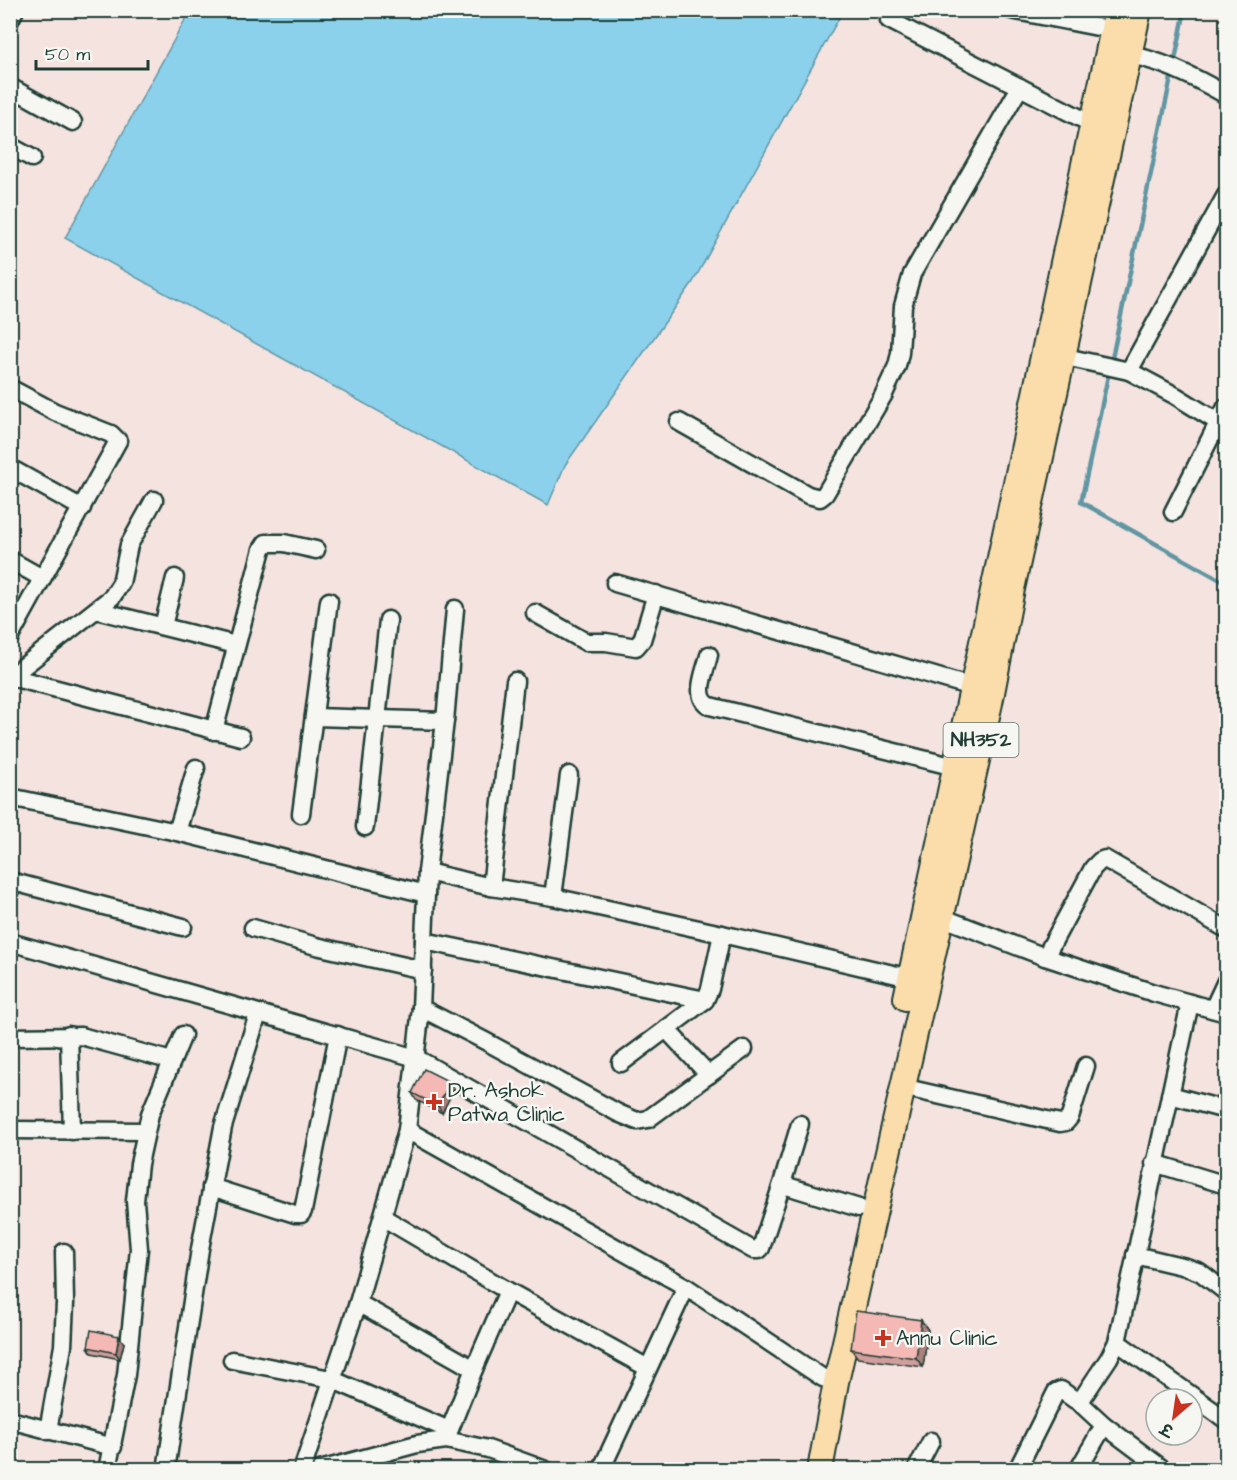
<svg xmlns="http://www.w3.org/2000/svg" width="1237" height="1480" viewBox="0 0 1237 1480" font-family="'Architects Daughter','Playpen Sans Deva',sans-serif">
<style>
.water{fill:#8bd1ec;stroke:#6096a2;stroke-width:1.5}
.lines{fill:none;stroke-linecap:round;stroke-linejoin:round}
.stream{stroke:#6096a2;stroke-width:4.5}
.minor-casing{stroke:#1f3d34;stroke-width:21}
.highway-casing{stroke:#1f3d34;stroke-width:28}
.minor{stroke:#f6f6f2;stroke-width:16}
.highway{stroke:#faddab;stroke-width:24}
.wall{fill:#d29e9c;stroke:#1f3d34;stroke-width:1.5}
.shaded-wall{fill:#ab817f;stroke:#1f3d34;stroke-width:1.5}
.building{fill:#f4b8b5;stroke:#1f3d34;stroke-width:1.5}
.poi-dot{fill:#c8321e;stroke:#f6f6f2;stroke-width:2}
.labels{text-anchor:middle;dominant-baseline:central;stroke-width:5;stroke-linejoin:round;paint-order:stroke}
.shield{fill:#f6f6f2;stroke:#60746d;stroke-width:1.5}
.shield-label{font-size:20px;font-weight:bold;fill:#1f3d34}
.poi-label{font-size:21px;fill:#1f3d34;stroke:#f6f6f2;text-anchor:start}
</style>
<rect width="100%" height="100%" fill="#f5e3e0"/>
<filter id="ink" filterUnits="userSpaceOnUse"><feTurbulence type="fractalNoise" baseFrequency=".0167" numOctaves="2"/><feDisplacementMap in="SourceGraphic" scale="12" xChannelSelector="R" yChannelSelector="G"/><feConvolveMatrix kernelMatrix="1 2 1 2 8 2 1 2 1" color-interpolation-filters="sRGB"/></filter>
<g filter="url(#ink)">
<path class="water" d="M826 11 839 18 693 282 565 465 548 505 65 238 190 11Z"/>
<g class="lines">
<g class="stream">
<path d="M1175 60 1185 10"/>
<path d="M1111 363 1172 73"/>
<path d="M1108 376 1081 502 1226 583"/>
</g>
<defs>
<g id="minor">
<path d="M1011 10 1113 30"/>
<path d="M10 20 15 10"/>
<path d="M889 20 1092 124"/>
<path d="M1119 53C1157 58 1193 76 1226 95"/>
<path d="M10 87 73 122"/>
<path d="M10 146 32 158"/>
<path d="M1052 354 1129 371 1176 396 1226 427"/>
<path d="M1129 371 1226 195"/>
<path d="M10 388 55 412 111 434 118 441 10 637"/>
<path d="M679 422 808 495 820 498 825 494 883 396 897 366 900 353 903 306 912 274 1020 87"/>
<path d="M10 468 82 508"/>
<path d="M1173 512 1226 407"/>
<path d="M10 560 42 578"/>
<path d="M615 583 972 687"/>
<path d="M96 610 236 645"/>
<path d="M535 613 586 642H606L636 647 642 640 656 594"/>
<path d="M163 626 175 578"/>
<path d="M709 655C706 670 692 697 710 706L955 767"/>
<path d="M10 677 112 597 121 583 129 545 154 500"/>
<path d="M11 677 241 737"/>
<path d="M314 717 445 721"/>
<path d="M214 731 262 549 266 543H284L316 550"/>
<path d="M10 797 177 832 426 894"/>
<path d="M301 814 329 601"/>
<path d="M365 827 388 620"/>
<path d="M177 832 196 768"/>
<path d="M427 872 491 887 553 897 722 934 910 978"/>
<path d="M10 881 183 927"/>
<path d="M491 887 515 681"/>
<path d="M553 897 569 775"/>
<path d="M941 917 1045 957 1154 993 1226 1013"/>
<path d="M253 928 316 946 423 970"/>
<path d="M424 941 705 1000"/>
<path d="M10 942 416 1058 753 1250H759L761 1248 781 1187 787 1186 859 1208"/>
<path d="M1045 957 1093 868 1100 861 1105 859 1226 929"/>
<path d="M421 1008 485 1041 618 1113 637 1121 648 1119 744 1049"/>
<path d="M1213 1009 1226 981"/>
<path d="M666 1029 709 1075"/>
<path d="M69 1035 72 1131"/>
<path d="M10 1037 81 1036 172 1061"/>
<path d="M621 1063 705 1000 710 989 722 934"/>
<path d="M902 1087 1060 1123 1066 1122 1070 1117 1086 1066"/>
<path d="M1170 1095 1226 1110"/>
<path d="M10 1130 145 1131"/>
<path d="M407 1130 686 1287 823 1378 836 1382"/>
<path d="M1154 1163 1226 1185"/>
<path d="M211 1187 295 1214H301L303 1211 338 1035"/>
<path d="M781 1187 800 1124"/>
<path d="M384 1218 508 1291 648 1368"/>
<path d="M1135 1255 1186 1267 1200 1272 1226 1292"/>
<path d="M358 1303 474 1369"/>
<path d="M1117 1342 1226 1420"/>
<path d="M232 1360 331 1379 449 1430"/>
<path d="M1078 1401 1104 1425 1164 1470"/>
<path d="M10 1420 113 1447"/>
<path d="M48 1431 63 1346 65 1303 64 1252"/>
<path d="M446 1439 474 1369 508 1291"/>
<path d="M107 1470 126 1375 139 1249 135 1201 139 1164 150 1114 183 1035"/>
<path d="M166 1470 200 1249 223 1127 258 1014"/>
<path d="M302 1470 358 1303 407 1130 421 1008 427 872 445 721 455 609"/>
<path d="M320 1470 417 1444 446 1440 488 1449 546 1470"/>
<path d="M601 1470 686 1287"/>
<path d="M916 1470 931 1441"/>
<path d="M1017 1470 1056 1392 1061 1390 1075 1400H1081L1109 1358 1117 1342 1190 1003"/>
<path d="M1078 1470 1104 1425"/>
</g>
<g id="highway">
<path d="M906 998 1117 10"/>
<path d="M820 1470 836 1382 990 703 1012 589 1139 10"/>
</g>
</defs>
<use href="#minor" class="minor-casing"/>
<use href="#highway" class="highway-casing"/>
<use href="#minor" class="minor"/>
<use href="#highway" class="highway"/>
</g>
<g class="wall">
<path d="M454 1089 442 1113 416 1100 412 1093Z"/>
<path d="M921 1320 928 1330 923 1367 858 1358 851 1349Z"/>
<path d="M124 1343 120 1359 92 1353 88 1347Z"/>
</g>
<g class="shaded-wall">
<path d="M450 1082 454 1089 442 1113 438 1106Z"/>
<path d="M921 1320 928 1330 923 1367 916 1358Z"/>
<path d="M119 1336 124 1343 120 1359 116 1353Z"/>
</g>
<g class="building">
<path d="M424 1069 450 1082 438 1106 412 1093Z"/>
<path d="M856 1311 921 1320 916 1358 851 1349Z"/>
<path d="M91 1330 119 1336 116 1353 88 1347Z"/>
</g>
</g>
<g class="poi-dot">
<path d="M431 1093h6v6h6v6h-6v6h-6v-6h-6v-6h6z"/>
<path d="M880 1329h6v6h6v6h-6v6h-6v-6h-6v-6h6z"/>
</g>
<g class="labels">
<rect class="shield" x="943.5" y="723" width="75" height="34" rx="4.5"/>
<g class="shield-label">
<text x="981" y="740">NH352</text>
</g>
<g class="poi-label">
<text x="448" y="1090">Dr. Ashok<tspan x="448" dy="24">Patwa Clinic</tspan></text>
<text x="896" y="1338">Annu Clinic</text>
</g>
</g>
<rect width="1237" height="1480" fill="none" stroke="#f6f6f2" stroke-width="36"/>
<rect x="18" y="18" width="1201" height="1444" fill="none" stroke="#1f3d34" stroke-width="2" filter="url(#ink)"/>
<g transform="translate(1174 1417) rotate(209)"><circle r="28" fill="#f6f6f2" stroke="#a0aca6" stroke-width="1.5"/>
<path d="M0-4.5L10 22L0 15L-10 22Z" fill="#c8321e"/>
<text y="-9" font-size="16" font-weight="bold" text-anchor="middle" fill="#1f3d34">उ</text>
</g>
<path d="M36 60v9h112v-9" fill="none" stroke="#1f3d34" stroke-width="3"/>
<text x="45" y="60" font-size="18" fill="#1f3d34" stroke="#f6f6f2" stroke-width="4.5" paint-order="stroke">50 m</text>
</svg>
